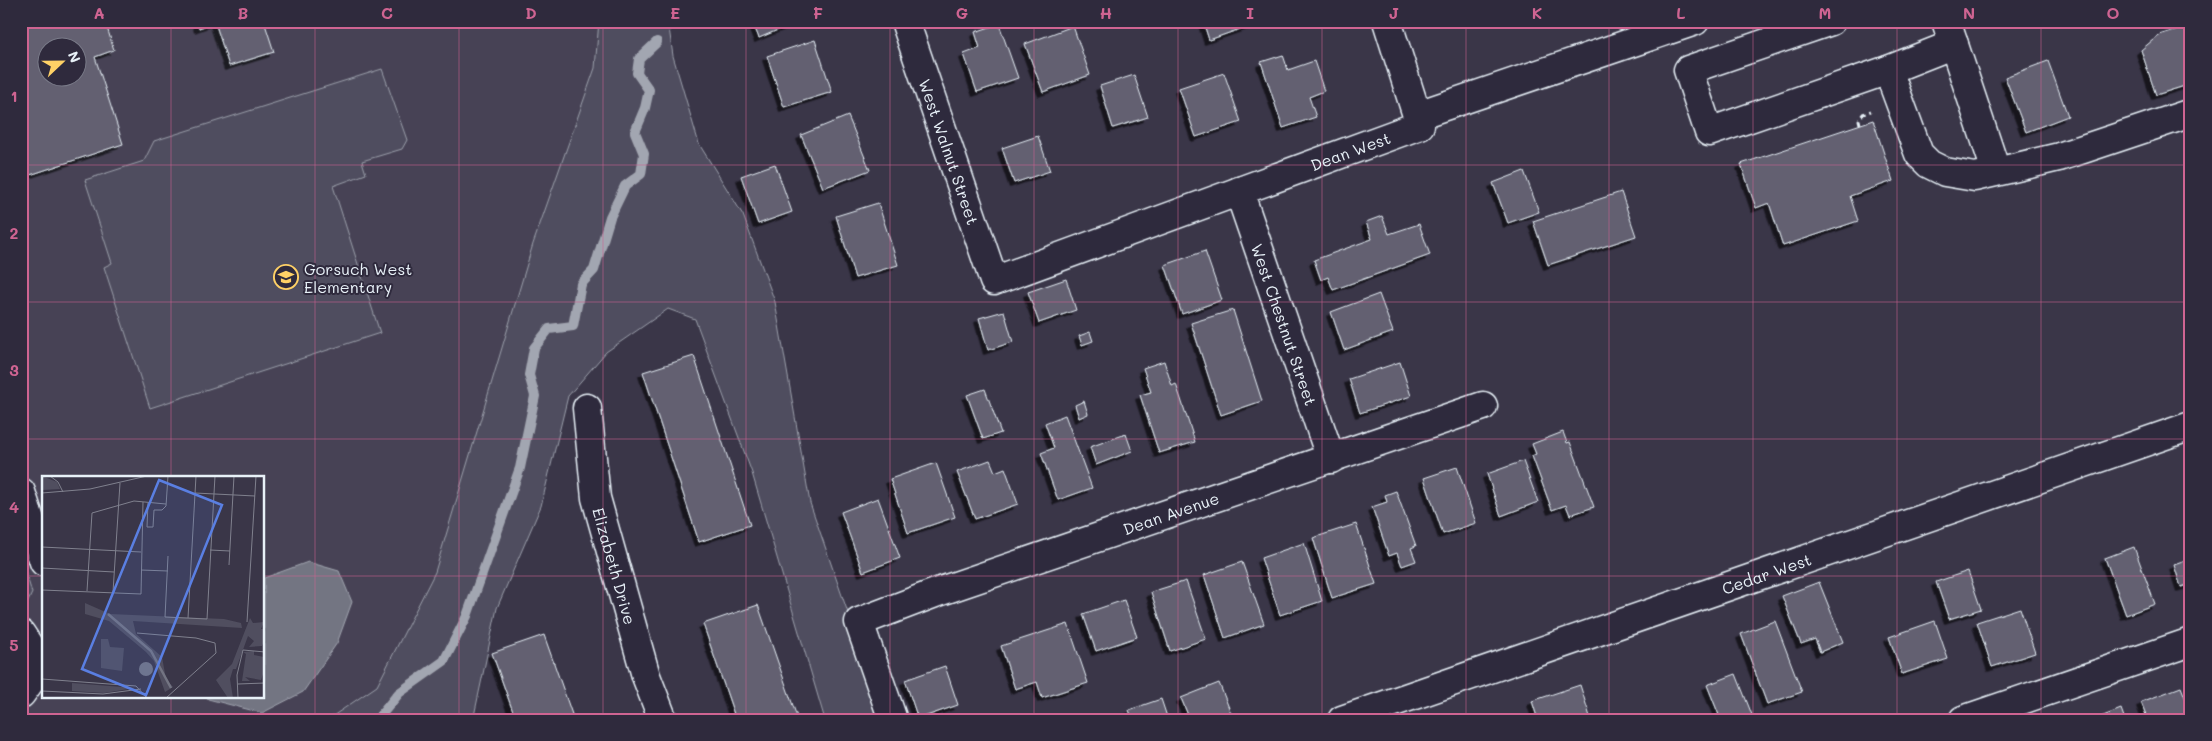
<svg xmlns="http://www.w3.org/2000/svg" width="2212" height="741" viewBox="0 0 2212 741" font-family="Mali,sans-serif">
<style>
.built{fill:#464354;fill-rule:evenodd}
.green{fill:#504e5f;stroke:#9ca0ac}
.water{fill:#737482;stroke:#a2a6b1}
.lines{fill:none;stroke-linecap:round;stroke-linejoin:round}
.stream{stroke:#a2a6b1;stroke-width:10}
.building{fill:#636171;stroke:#e8f1f8;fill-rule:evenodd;filter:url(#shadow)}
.minor-casing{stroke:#e8f1f8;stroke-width:31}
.path{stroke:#e8f1f8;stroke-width:3;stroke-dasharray:5 4;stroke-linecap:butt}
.minor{stroke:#2f2a3d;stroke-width:28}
.grid{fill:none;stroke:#cf6492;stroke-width:1;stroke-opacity:0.55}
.labels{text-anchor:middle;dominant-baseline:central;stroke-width:4;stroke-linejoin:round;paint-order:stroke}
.street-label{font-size:16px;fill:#e8f1f8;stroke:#2f2a3d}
.poi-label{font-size:16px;fill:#e8f1f8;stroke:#2f2a3d;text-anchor:start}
.inset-river{fill:none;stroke:#737482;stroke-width:2.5}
.inset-road{fill:none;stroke:#80818e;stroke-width:1}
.view{fill:#5a7fe2;fill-opacity:0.15;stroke:#5a7fe2;stroke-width:2.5}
.inset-edge{fill:none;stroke:#e8f1f8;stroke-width:2.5}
.neatline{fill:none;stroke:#cf6492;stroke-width:2}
.grid-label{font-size:16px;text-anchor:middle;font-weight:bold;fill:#cf6492}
</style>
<defs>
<filter id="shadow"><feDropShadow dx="-4.5" dy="4.5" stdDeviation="0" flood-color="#0009"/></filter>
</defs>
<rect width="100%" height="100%" fill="#3a3648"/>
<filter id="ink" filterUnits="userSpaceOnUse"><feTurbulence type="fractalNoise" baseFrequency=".02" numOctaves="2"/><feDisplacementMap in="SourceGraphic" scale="10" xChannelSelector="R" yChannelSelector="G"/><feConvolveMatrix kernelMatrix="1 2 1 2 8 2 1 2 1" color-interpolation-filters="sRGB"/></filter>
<g filter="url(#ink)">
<path class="built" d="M21 21H602L619 77 416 679 366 720H21ZM48 48H78V78H48ZM44 477H264V697H44Z"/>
<g class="green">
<path d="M599 21H668L673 56 699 144 743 215 775 302 810 503 885 720H825L752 473 695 319 668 309 606 352 568 396 541 506 497 608 474 716 470 720H327L377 686 435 572 533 244 595 68Z"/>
<path d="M382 69 407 140 402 149 362 161 366 174 333 186 380 333 150 408 104 267 112 263 85 180 144 161 154 141Z"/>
<path d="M21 557 32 593 27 604H24L21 601Z"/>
</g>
<path class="water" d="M308 562 339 571 352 602 337 643 303 692 262 713 208 699 207 697H264V578Z"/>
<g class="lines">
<path class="stream" d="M377 720 399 693 444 661 467 616 520 468 535 396 529 375 534 348 549 329 573 326 581 284 594 270 610 217 625 186 641 174 644 154 635 132 645 108 649 90 637 73 639 59 657 42"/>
</g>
<g class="building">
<path d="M21 21H105L114 50 95 57 123 144 24 177 21 169ZM48 48H78V78H48Z"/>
<path d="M197 21H264L274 52 229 66 215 22 199 28Z"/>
<path d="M752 21H799L759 38Z"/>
<path d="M1203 21H1263L1209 40Z"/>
<path d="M999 24 1018 78 977 92 964 54 980 48 975 32Z"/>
<path d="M2191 25V84L2156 95 2141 50 2159 35Z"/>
<path d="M1073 26 1090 75 1043 92 1025 44Z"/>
<path d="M815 40 832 92 784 107 767 56Z"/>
<path d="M1283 55 1288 70 1314 61 1324 91 1309 97 1316 117 1283 128 1261 62Z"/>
<path d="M2048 61 2068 116 2026 132 2005 77Z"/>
<path d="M1224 73 1241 122 1196 137 1179 88Z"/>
<path d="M1134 75 1148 117 1113 128 1100 86Z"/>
<path d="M848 116 870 170 823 188 801 135Z"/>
<path d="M1873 120 1893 181 1850 196 1858 221 1783 246 1769 203 1756 208 1741 164Z"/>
<path d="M1038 136 1050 171 1014 183 1002 148Z"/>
<path d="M775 164 792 212 758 224 741 176Z"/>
<path d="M1524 171 1539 212 1508 223 1493 183Z"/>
<path d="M1621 192 1636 236 1548 265 1533 221Z"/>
<path d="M878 203 898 265 855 278 836 216Z"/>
<path d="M1382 216 1389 234 1419 224 1430 255 1333 290 1328 277 1321 280 1314 260 1372 239 1366 222Z"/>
<path d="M1205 251 1222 300 1182 314 1165 265Z"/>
<path d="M1066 279 1076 310 1039 323 1028 292Z"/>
<path d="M1379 294 1393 332 1344 350 1331 312Z"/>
<path d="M1233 310 1262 401 1221 415 1191 323Z"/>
<path d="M1004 311 1013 342 988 350 979 318Z"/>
<path d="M1090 332 1093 341 1082 345 1079 336Z"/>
<path d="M694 356 750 525 699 542 643 372Z"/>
<path d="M1164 361 1172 386 1176 384 1195 442 1159 453 1140 395 1151 392 1143 368Z"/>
<path d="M1400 362 1411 396 1360 413 1349 379Z"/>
<path d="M985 389 1001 433 983 439 967 395Z"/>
<path d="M1084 401 1088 414 1079 418 1075 405Z"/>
<path d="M1065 415 1092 488 1058 500 1041 453 1054 448 1045 423Z"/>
<path d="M1563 432 1567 443 1570 442 1594 507 1570 515 1566 505 1552 510 1532 456 1536 454 1532 444Z"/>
<path d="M1126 434 1132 451 1096 465 1090 447Z"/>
<path d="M990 460 995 472 1005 468 1018 504 975 519 957 472Z"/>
<path d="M1523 461 1538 502 1501 516 1487 474Z"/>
<path d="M936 463 955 517 908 533 890 479Z"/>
<path d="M1457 467 1476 523 1443 534 1424 478Z"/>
<path d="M1396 491 1416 546 1411 548 1416 561 1402 566 1397 553 1389 556 1372 507 1387 502 1385 495Z"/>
<path d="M878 498 900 558 863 572 841 512Z"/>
<path d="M1356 524 1376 584 1332 598 1313 538Z"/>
<path d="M1304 543 1322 601 1280 615 1261 558Z"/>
<path d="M2134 547 2155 604 2126 615 2105 558Z"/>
<path d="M2191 559V584L2181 587 2174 565Z"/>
<path d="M1242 562 1264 624 1225 638 1204 575Z"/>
<path d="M1968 571 1981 609 1949 619 1936 582Z"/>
<path d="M1186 581 1206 639 1170 651 1151 592Z"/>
<path d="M1819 582 1843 642 1820 652 1815 639 1801 644 1782 596Z"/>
<path d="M1124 600 1137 637 1096 651 1083 614Z"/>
<path d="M758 605 798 720H736L703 624Z"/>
<path d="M2020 608 2035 653 1992 667 1977 622Z"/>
<path d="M1775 621 1802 692 1767 704 1741 634Z"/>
<path d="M1935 621 1948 659 1902 674 1889 637Z"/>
<path d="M1068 624 1088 683 1042 698 1037 682 1015 689 1001 646Z"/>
<path d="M544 635 574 720H516L492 653Z"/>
<path d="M945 666 958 705 918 719 905 680Z"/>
<path d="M1736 674 1754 720H1721L1707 685Z"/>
<path d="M1219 683 1231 713 1212 720H1190L1181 698Z"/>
<path d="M1580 685 1591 720H1538L1532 701Z"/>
<path d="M2181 687 2191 712V720H2148L2141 702Z"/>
<path d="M1161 699 1168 720H1133L1129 710Z"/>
<path d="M2121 709 2125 720H2093Z"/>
</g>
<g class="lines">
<defs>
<g id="minor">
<path id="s1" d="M905 21 994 281 1420 125 1387 21"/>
<path d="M1831 21 1688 70 1709 132 1888 70 1919 154 1929 164 1945 172 1975 177 2059 157 2191 113"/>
<path d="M1946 21 1996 171"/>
<path d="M1888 70 1954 44"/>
<path d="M1418 115 1695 21"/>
<path id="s2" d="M1239 191 1331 459"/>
<path id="s3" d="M587 408 596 498 646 676 663 720"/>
<path d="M21 492 44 562"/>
<path d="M21 634 42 666"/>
<path d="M21 694 44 662"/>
<path id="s4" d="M893 720 859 622 938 592 1483 406"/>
<path id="s5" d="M1342 720 2191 426"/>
<path d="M1963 720 2191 642"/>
</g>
</defs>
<use href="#minor" class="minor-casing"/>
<path class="path" d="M1860 124 1859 120 1863 114 1871 111"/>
<use href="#minor" class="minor"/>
</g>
</g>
<path class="grid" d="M171 21V477M315 21V720M459 21V720M603 21V720M746 21V720M890 21V720M1034 21V720M1178 21V720M1322 21V720M1466 21V720M1609 21V720M1753 21V720M1897 21V720M2041 21V720M21 165H2191M21 302H2191M21 439H2191M21 576H44M264 576H2191M171 697V720"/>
<defs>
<symbol id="school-ring" viewBox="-11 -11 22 22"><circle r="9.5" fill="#2f2a3d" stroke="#ffd166" stroke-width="1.5"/><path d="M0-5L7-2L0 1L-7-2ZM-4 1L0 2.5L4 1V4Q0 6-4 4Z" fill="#ffd166"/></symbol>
</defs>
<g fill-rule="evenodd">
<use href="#school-ring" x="272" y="263" width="28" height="28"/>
</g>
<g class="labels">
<g class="street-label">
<text stroke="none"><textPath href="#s1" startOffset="138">West Walnut Street</textPath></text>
<text stroke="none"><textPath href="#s1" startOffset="654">Dean West</textPath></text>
<text stroke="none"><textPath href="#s2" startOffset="141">West Chestnut Street</textPath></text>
<text stroke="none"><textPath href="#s4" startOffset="434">Dean Avenue</textPath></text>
<text stroke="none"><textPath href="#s3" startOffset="161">Elizabeth Drive</textPath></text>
<text stroke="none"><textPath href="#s5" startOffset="449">Cedar West</textPath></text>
</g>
<g class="poi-label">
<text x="304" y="268">Gorsuch West<tspan x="304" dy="18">Elementary</tspan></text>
</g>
</g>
<g transform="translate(42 476)">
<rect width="222" height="222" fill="#3a3648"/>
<path d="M0 0 15 6 18 13 0 14ZM43 127 68 138 182 143 199 147 200 152 91 145 94 158 120 181 124 203 131 211 123 216 112 185 104 176 67 145 43 138ZM208 142 211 147 222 146 219 153H222V165L220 170 207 171 212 165 206 160 194 193H191L188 203 191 222H186L174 204 190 188ZM59 163H66L68 171 82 172 80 195 59 192ZM212 175V179L222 181V195L219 204 203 201 208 205H200L204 178 201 176ZM30 207 93 212 62 217 30 215Z" fill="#504e5f"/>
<path d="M97 193a7 7 0 1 1 14 0a7 7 0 1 1-14 0Z" fill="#737482"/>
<path class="inset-river" d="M66 138 109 175 129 212"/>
<path class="inset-road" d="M8 0 16 6 21 16M0 17 48 13 105 0M153 17 213 20M106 27 105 51H111L112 34H120L124 30 126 0M0 71 99 76M168 74 188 75M126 80 123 141 165 143 173 0M187 89 192 0M0 92 72 96M99 94 126 95M0 114 99 118 101 26M45 115 50 37 92 25 124 28M71 116 78 7M146 142 154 0M205 146 214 0M95 157 154 162 173 167 174 177 124 222M0 203 94 210 105 222M196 208 223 207M0 215 61 218 99 213M196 222 195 199 201 174 223 176"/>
<path class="view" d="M117 4 180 29 104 219 40 193Z"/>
<rect width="222" height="222" class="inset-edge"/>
</g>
<rect width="2212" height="741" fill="none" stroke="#2f2a3d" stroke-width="55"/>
<g transform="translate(62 62) rotate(68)"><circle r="24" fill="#2f2a3d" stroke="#797a88"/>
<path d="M0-4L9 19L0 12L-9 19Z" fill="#ffd166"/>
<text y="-8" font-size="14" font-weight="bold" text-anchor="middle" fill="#e8f1f8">N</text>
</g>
<rect x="28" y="28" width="2156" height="686" class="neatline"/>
<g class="grid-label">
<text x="99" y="19">A</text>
<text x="243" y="19">B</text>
<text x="387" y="19">C</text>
<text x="531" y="19">D</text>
<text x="675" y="19">E</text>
<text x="818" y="19">F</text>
<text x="962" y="19">G</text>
<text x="1106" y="19">H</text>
<text x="1250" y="19">I</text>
<text x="1394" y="19">J</text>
<text x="1537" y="19">K</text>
<text x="1681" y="19">L</text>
<text x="1825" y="19">M</text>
<text x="1969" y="19">N</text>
<text x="2113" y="19">O</text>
<text x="14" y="102">1</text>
<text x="14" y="239">2</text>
<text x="14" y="376">3</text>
<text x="14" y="513">4</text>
<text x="14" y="651">5</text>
</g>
</svg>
